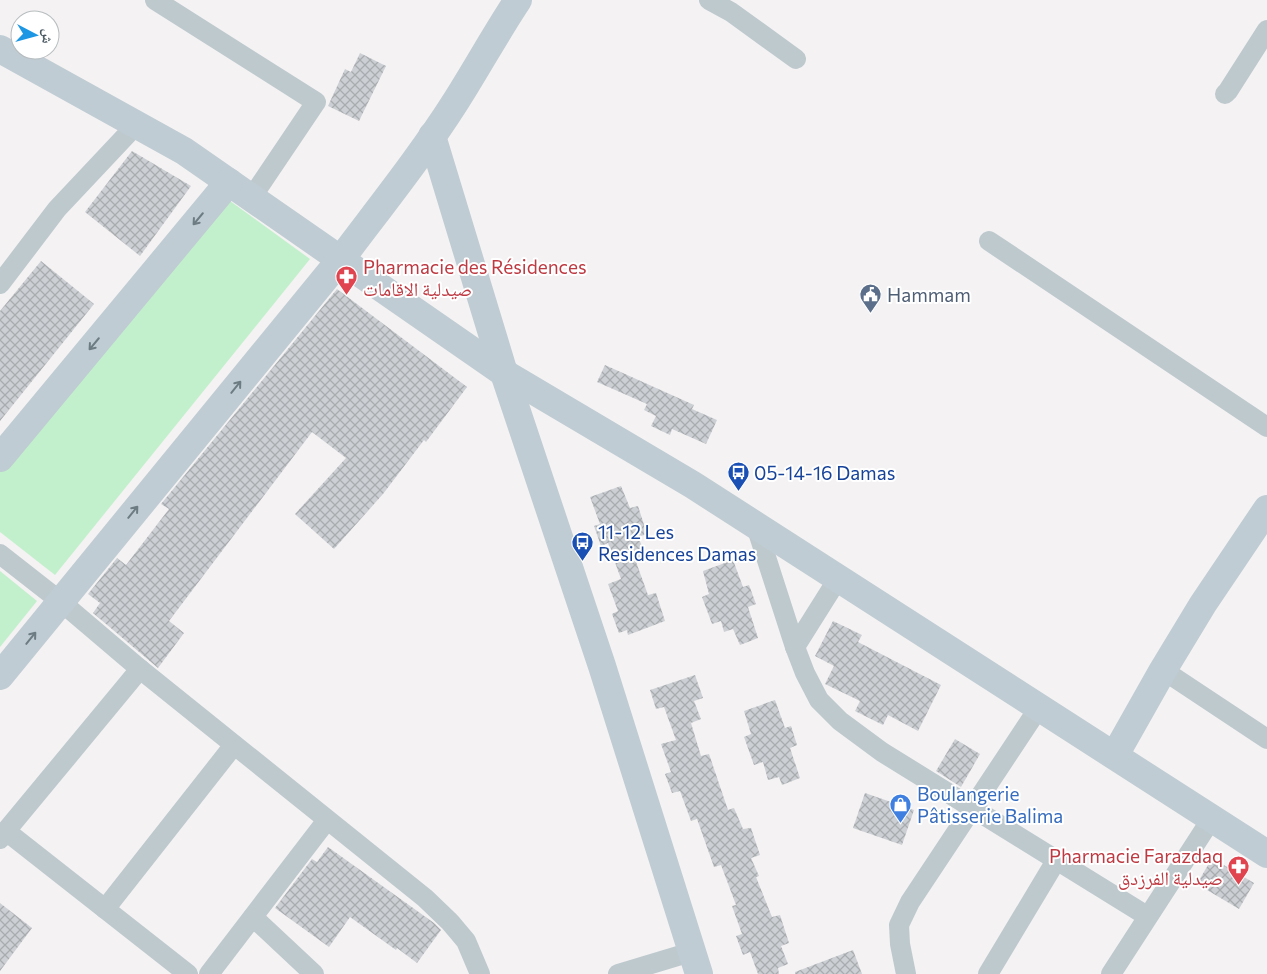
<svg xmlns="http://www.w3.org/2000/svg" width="1267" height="974" viewBox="0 0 1267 974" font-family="Commissioner,'Noto Naskh Arabic',sans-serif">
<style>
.park{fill:#c3f0cc}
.building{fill:url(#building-cross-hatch)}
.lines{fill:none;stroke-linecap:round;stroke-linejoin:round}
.street{stroke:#bec9ce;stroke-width:20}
.secondary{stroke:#bfccd3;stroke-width:28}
.oneway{stroke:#6d7c82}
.labels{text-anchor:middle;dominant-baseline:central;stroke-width:4;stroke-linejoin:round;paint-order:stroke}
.health-label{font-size:19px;fill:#be3a42;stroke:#fff;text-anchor:start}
.service-label{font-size:19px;fill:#4e5e75;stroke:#fff;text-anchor:start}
.transit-label{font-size:19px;fill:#164399;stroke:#fff;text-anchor:start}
.shop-label{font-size:19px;fill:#366cbe;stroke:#fff;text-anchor:start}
</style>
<defs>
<pattern id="building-cross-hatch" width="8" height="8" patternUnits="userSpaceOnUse" patternTransform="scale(1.25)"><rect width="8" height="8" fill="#ccd0d4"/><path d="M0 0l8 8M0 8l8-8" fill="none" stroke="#a8acaf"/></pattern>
</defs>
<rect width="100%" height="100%" fill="#f4f2f3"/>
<g class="park">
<path d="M226 198 310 259 55 575 0 532V466Z"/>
<path d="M0 571 37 601 0 647Z"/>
</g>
<g class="building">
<path d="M360 53 386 66 359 121 328 106 345 69 351 72Z"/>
<path d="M132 151 191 186 140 256 85 212Z"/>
<path d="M41 261 94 304 0 421V311Z"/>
<path d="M337 289 467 387 426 442 424 440 383 494 334 549 295 514 346 458 312 432 169 621 184 633 158 668 93 613 100 603 88 594 117 558 126 565 169 509 161 504Z"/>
<path d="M605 365 694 405 692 409 717 420 706 444 672 429 670 435 651 426 656 416 644 410 647 404 597 382Z"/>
<path d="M621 486 630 508 638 506 647 534 638 537 646 555 635 559 648 595 656 593 665 621 628 635 627 630 619 633 612 614 618 611 608 584 621 579 608 543 601 546 594 526 600 524 590 497Z"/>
<path d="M733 560 743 587 749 585 756 604 748 607 758 638 740 645 733 629 724 632 721 621 712 624 702 597 709 594 703 571Z"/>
<path d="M833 621 862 635 858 642 941 685 918 731 888 715 883 725 855 711 860 701 825 684 834 666 815 656Z"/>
<path d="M695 675 703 698 694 701 701 719 691 723 701 756 709 754 728 810 734 808 743 829 751 828 760 855 751 858 759 876 756 877 772 917 780 915 789 943 781 946 788 964 778 968 779 974H758L750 952 743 955 736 936 742 934 732 906 736 905 721 865 714 867 697 819 691 821 680 791 672 793 665 774 671 772 661 744 676 740 664 707 656 709 650 690Z"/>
<path d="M775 700 785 728 791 726 797 745 790 748 800 778 782 785 779 777 768 780 763 762 754 765 744 737 751 734 744 711Z"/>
<path d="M955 739 980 754 961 787 936 771Z"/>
<path d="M865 793 914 810 902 845 853 828Z"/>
<path d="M328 847 434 923 441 930 417 963 397 948 396 950 350 917 329 947 275 908 312 859 317 862Z"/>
<path d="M1212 858 1254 883 1239 909 1197 884Z"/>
<path d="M0 903 32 928 0 971Z"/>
<path d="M853 950 862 974H795V972Z"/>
</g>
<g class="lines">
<g class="street">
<path d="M155 0 316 102 252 197"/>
<path d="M709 0 731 12 796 59"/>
<path d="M1225 94 1228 91 1267 30"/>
<path d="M989 241 1267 427"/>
<path d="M0 284 57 209 137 124"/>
<path d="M756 526 795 647 805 673 819 700 840 721 882 752 1147 916"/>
<path d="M0 554 60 601 140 669 425 898 450 922 466 941 480 974"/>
<path d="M795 647 839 577"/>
<path d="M1163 670 1267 739"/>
<path d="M6 831 140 669"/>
<path d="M0 839 6 831 188 974"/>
<path d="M105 909 234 745"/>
<path d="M253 917 314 974"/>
<path d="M209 974 327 820"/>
<path d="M618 974 691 952"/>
<path d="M906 974 900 944 899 925 910 902 1040 706"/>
<path d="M988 974 1057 859"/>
<path d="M1111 974 1212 818"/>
</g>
<g class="secondary">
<path d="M0 49 184 151 504 373 693 485 1267 854"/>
<path d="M432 136 504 373 602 666 699 974"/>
<path d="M0 458 229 182"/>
<path d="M0 676 341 259C380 207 421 156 456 101 477 68 496 33 518 0"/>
<path d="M1115 755 1163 670 1203 604 1267 509"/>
</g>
</g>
<defs><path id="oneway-shaft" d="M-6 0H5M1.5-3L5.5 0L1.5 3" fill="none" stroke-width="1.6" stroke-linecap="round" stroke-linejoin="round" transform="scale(1.25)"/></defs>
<g class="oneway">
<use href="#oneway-shaft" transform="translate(198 219) rotate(130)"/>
<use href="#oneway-shaft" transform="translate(94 344) rotate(130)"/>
<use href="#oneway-shaft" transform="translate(236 387) rotate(-51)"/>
<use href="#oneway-shaft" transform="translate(133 512) rotate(-51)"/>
<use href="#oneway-shaft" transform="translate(31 638) rotate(-51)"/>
</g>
<defs>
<symbol id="pharmacy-pin" viewBox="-11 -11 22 30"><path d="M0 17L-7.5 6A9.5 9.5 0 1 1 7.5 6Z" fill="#e0444e" stroke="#fff"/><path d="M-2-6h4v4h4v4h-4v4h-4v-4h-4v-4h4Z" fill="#fff"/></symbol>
<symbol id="civic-pin" viewBox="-11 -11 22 30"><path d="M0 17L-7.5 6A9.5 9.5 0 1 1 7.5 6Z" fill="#5c6f8a" stroke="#fff"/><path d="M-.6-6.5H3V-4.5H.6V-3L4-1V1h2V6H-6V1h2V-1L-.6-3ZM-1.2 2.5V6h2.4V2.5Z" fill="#fff"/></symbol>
<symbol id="bus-pin" viewBox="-11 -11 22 30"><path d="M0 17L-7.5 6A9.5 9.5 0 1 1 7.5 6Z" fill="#1a4fb4" stroke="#fff"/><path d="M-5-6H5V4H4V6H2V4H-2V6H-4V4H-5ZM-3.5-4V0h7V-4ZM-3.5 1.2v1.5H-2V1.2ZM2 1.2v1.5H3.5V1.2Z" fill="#fff"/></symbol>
<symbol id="shop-pin" viewBox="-11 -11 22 30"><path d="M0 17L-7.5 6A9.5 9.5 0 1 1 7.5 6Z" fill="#3f7fe0" stroke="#fff"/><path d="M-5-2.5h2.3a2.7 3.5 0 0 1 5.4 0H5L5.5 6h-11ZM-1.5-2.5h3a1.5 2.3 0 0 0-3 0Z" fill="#fff"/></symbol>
</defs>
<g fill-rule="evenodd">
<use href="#pharmacy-pin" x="334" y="264" width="25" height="34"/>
<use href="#civic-pin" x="858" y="282" width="25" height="34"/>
<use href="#bus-pin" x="726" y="460" width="25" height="34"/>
<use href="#bus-pin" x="570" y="530" width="25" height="34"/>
<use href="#shop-pin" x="888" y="792" width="25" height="34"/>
<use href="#pharmacy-pin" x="1226" y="854" width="25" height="34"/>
</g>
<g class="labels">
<g class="health-label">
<text x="363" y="266">Pharmacie des Résidences<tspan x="363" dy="22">صيدلية الاقامات</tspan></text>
<text x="1223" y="855" text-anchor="end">Pharmacie Farazdaq<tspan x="1223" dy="22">صيدلية الفرزدق</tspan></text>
</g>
<g class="service-label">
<text x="887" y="294">Hammam</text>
</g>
<g class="transit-label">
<text x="754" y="472">05-14-16 Damas</text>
<text x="598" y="531">11-12 Les<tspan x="598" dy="22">Residences Damas</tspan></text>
</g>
<g class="shop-label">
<text x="917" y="793">Boulangerie<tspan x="917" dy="22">Pâtisserie Balima</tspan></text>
</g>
</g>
<g transform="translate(35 35) rotate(96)"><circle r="24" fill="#ffffff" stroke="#b7bdbf"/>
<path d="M0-4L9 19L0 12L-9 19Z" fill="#1d97e3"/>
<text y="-8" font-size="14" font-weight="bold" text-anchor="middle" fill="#4a5960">ش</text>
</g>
</svg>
